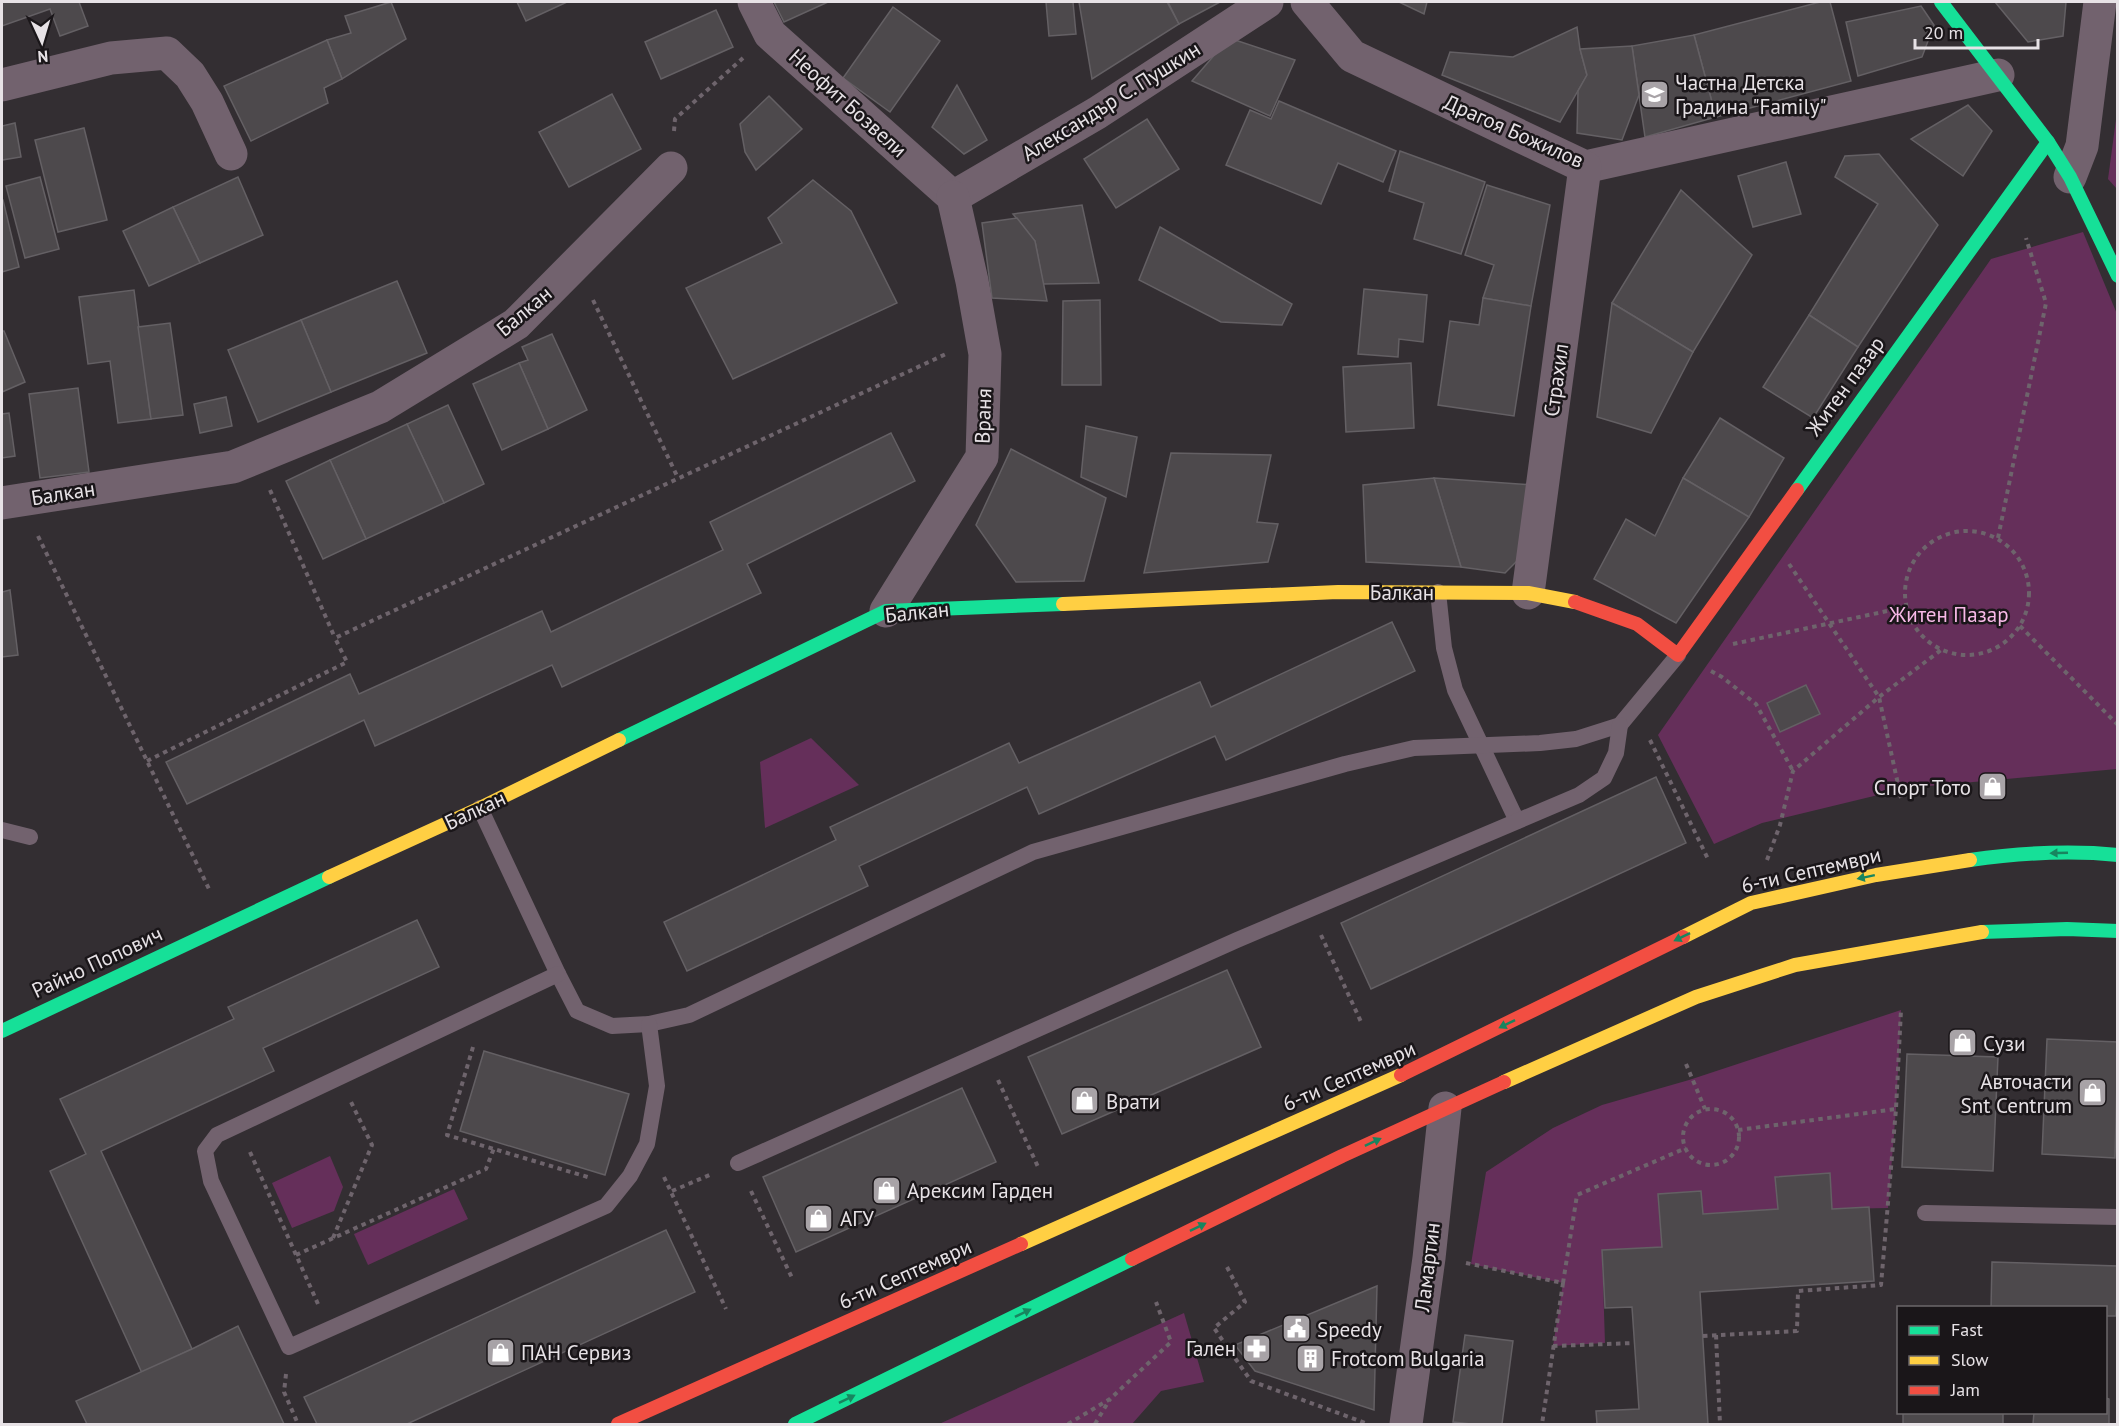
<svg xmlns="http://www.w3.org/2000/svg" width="2119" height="1426" viewBox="0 0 2119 1426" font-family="'PT Sans',sans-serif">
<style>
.green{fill:#652f5a}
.building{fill:#4d494c;stroke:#646064;stroke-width:1.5}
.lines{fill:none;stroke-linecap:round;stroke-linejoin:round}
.path{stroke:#6e646c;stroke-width:4;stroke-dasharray:4.5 4.5;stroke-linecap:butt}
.lane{stroke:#72626e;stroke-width:16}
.street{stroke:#72626e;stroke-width:33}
.fast{stroke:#16e098;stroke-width:14}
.slow{stroke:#ffcf43;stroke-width:14}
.jam{stroke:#f24e42;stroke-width:14}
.oneway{fill:#18855f}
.labels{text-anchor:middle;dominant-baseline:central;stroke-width:5;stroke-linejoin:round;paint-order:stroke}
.poi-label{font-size:21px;fill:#e7e2e6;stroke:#1a1619;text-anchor:start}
.street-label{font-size:21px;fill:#e7e2e6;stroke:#1a1619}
.park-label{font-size:21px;fill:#f7b9e7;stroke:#1a1619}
</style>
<rect width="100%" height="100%" fill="#332e32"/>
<g class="green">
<path d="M2117 112V189L2108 179Z"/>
<path d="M2083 232 2117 314V769L1907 788 1762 823 1714 844 1658 735 1991 259Z"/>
<path d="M811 738 859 785 765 828 760 762Z"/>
<path d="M1901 1010 1896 1109 1888 1208 1832 1209 1830 1173 1776 1177 1778 1209 1703 1214 1701 1191 1658 1194 1662 1247 1602 1250 1605 1343 1553 1346 1563 1283 1471 1264 1486 1172 1553 1128 1602 1105 1689 1080Z"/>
<path d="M330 1156 343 1187 334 1211 292 1228 272 1183Z"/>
<path d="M454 1189 468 1219 368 1265 354 1234Z"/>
<path d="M1184 1313 1204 1382 1161 1391 1132 1424H939Z"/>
</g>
<g class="building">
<path d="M2 2H79L88 26 60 36 50 9 2 26Z"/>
<path d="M391 2 406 39 342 79 327 40 351 33 345 16Z"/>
<path d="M517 2H567L526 21Z"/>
<path d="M774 2H828L784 22Z"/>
<path d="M1046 2H1073L1076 34 1049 36Z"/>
<path d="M1079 2H1167L1179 24 1092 79Z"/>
<path d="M1168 2H1220L1179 24Z"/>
<path d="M1399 2H1427L1424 14Z"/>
<path d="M1820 2H1830L1851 81 1716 117 1694 35Z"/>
<path d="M1995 2H2066L2063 36 2028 42Z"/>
<path d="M1921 6 1934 25 1922 57 1858 76 1846 22Z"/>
<path d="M893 7 940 41 890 112 843 78Z"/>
<path d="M716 10 733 47 661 79 645 42Z"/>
<path d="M1577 27 1580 49 1587 75 1560 122 1442 75 1450 52 1513 57Z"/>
<path d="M1694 35 1716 117 1645 137 1632 46Z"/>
<path d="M1229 38 1295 60 1270 116 1192 81Z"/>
<path d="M327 40 342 79 324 88 328 103 251 141 224 86Z"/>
<path d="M1632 46 1639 95 1622 140 1577 133 1578 91 1587 75 1580 49Z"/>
<path d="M957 85 987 140 964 154 932 127Z"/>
<path d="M612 94 641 149 569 187 539 132Z"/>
<path d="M769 96 802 129 756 170 745 152 740 124Z"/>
<path d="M1279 101 1396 151 1383 182 1338 163 1321 204 1226 165 1250 110 1271 119Z"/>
<path d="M1968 105 1992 131 1963 176 1911 139Z"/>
<path d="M1147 119 1179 169 1116 208 1084 159Z"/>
<path d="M15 123 21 157 2 160V126Z"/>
<path d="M84 128 107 220 58 232 35 140Z"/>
<path d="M1400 151 1485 182 1461 254 1414 239 1424 203 1389 191Z"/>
<path d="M1879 154 1938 225 1858 347 1809 315 1878 204 1835 177 1845 156Z"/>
<path d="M1786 162 1801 214 1753 227 1738 176Z"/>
<path d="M40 177 59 249 25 258 6 186Z"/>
<path d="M238 177 263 235 200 263 173 207Z"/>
<path d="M813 180 851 211 897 303 733 379 686 288 782 243 768 218Z"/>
<path d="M1487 185 1550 205 1531 306 1483 298 1494 265 1465 255Z"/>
<path d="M1681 190 1752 255 1693 352 1612 303Z"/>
<path d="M2 200H3L19 267 2 272Z"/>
<path d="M1082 205 1099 283 1043 284 1035 241 1013 214Z"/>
<path d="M173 207 200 263 149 286 123 231Z"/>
<path d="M1017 218 1035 241 1047 301 992 298 982 223Z"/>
<path d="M1160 227 1292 304 1282 325 1221 322 1139 280Z"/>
<path d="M397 281 427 353 331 392 301 320Z"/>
<path d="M1364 289 1427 295 1423 342 1399 339 1398 357 1358 354Z"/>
<path d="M134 290 151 419 118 423 110 361 88 364 79 297Z"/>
<path d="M1483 298 1531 306 1514 416 1438 405 1450 321 1479 325Z"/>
<path d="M1100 300 1101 385H1062L1063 301Z"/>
<path d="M1612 303 1693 352 1651 433 1597 417Z"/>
<path d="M1809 315 1858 347 1813 418 1763 387Z"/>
<path d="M301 320 331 392 258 422 228 350Z"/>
<path d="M170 323 183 415 151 419 138 327Z"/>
<path d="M2 331H4L25 382 2 392Z"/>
<path d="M552 334 587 410 548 429 519 363 528 360 522 347Z"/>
<path d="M519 363 548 429 502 450 473 384Z"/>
<path d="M1411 363 1414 428 1346 432 1343 367Z"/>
<path d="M78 388 89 472 40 478 29 394Z"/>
<path d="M226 397 232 426 200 433 194 404Z"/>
<path d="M448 405 484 484 444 503 407 424Z"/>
<path d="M9 413 15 456 2 458V414Z"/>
<path d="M1720 418 1784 458 1749 517 1683 478Z"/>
<path d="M407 424 444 503 366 539 330 460Z"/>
<path d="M1086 426 1137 437 1126 497 1081 477Z"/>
<path d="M891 433 915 481 747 564 761 593 562 687 552 665 375 746 364 720 187 804 166 762 350 674 359 694 542 611 551 632 723 550 710 522Z"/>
<path d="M1011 449 1106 498 1084 581 1016 582 976 525Z"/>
<path d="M1171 453 1271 455 1257 522 1278 524 1268 562 1144 573Z"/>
<path d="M330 460 366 539 323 559 286 481Z"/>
<path d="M1434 478 1534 485 1525 553 1505 573 1461 567Z"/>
<path d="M1434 478 1461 567 1366 562 1363 485Z"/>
<path d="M1683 478 1749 517 1676 623 1594 579 1626 519 1655 536Z"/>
<path d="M10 590 18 655 2 657V592Z"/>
<path d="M1392 622 1415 671 1226 760 1215 736 1039 814 1027 787 859 866 868 886 687 971 664 922 836 840 830 827 1009 743 1019 763 1200 682 1211 707Z"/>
<path d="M1806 685 1820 714 1780 732 1767 703Z"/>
<path d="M1656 777 1686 843 1371 989 1341 923Z"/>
<path d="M417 920 439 967 263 1048 274 1071 101 1151 192 1349 142 1373 50 1171 86 1154 60 1099 234 1019 228 1007Z"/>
<path d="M1227 970 1261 1047 1062 1134 1028 1057Z"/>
<path d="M2047 1039 2118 1042 2115 1158 2042 1154Z"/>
<path d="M484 1051 629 1094 605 1175 460 1131Z"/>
<path d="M1907 1054 1998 1057 1993 1171 1902 1167Z"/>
<path d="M962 1088 996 1162 796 1252 763 1177Z"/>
<path d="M1830 1173 1832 1209 1869 1207 1874 1281 1700 1292 1708 1424H1597L1596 1411 1639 1409 1632 1307 1605 1308 1602 1250 1662 1247 1658 1194 1701 1191 1703 1214 1778 1209 1775 1177Z"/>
<path d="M666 1230 695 1292 407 1424H317L304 1397Z"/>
<path d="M1992 1262 2118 1266 2116 1316H2106V1308H1991Z"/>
<path d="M1377 1286 1374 1410 1255 1371 1235 1345Z"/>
<path d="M238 1326 284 1424H87L76 1401 192 1349Z"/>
<path d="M1465 1335 1513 1341 1502 1424H1471L1453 1422Z"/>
<path d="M2106 1398 2109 1399V1424H2033L2034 1412H2106Z"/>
<rect x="1903" y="1412" width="100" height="12"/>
</g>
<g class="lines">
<g class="path">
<path d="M674 131 675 119 743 58"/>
<path d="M593 300 678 478"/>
<path d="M270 490 335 638"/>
<circle cx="1967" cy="593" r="62"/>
<path d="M38 536 210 891"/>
<path d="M1998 538 2046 303 2026 238"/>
<path d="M1789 564 1879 697 1901 798"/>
<path d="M2020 626 2118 725"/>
<path d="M1733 644 1906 607"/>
<path d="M1711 671 1722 677 1756 704 1793 771"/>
<path d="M1650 740 1709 861"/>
<path d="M147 761 347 662 335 638 946 354"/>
<path d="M1767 860 1780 825 1793 771 1879 697 1941 650"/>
<path d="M1321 935 1362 1024"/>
<path d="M473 1047 447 1135 591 1178"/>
<path d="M1686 1064 1705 1109"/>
<path d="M998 1080 1039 1169"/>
<circle cx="1711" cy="1137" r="28"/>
<path d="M1738 1130 1896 1109"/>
<path d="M250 1152 318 1304"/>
<path d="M664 1177 726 1309"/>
<path d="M672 1191 712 1174"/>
<path d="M751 1191 793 1280"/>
<path d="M333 1238 372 1145 351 1102"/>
<path d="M296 1255 486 1169 494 1148"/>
<path d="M1466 1263 1563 1283 1542 1424"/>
<path d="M1227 1267 1245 1302 1214 1328 1251 1381 1368 1424"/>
<path d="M1563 1283 1577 1195 1686 1148"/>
<path d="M1716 1335 1720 1424"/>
<path d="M1703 1336 1797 1331 1798 1291 1881 1285 1896 1109 1901 1010"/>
<path d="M1553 1346 1634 1343"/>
<path d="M286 1374 284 1392 298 1424"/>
<path d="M1068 1424 1110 1399 1171 1342 1156 1302"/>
<path d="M1095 1424 1110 1399"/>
</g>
<g class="lane">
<path d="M1438 592 1444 648 1455 690 1517 821"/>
<path d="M480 808 558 974 577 1011 612 1026 649 1024 689 1015 1033 852 1345 764 1414 748 1540 743 1576 739 1620 725 1678 655"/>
<path d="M2 830 30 837"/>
<path d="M558 974 217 1135 205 1151 211 1181 289 1347 606 1206 630 1176 647 1144 657 1086 649 1024"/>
<path d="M738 1163 1237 940 1579 795 1604 778 1616 753 1620 725"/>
<path d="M1925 1213 2118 1217"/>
</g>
<g class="street">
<path d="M754 2 770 34 953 197"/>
<path d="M1307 2 1352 56 1585 167 1998 75"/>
<path d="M2 85 111 58 167 53 190 75 207 102 231 154"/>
<path d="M2070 177 2082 146 2100 2"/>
<path d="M953 197 1097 113 1267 2"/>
<path d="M2 503 233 467 380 407 516 324 671 168"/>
<path d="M1528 593 1585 167"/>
<path d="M886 611 982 457 985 354 972 281 953 197"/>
<path d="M1406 1424 1429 1258 1445 1108"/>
</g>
<g class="fast">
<path d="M1941 2 2048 142 2070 177 2118 276"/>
<path d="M1797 490 2048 142"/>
<path d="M619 740 886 611 1063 604"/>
<path d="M1970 860C2019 853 2069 850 2118 855"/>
<path d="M1982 932 2067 929 2118 931"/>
<path d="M2 1031 329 877"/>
<path d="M795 1424 1132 1259"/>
</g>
<g class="slow">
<path d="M1063 604 1338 592 1528 593 1575 602"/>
<path d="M329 877 480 808 619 740"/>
<path d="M1683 937 1751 903 1876 875 1970 860"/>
<path d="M1504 1082 1696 997 1795 965 1982 932"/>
<path d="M1021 1244 1401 1075"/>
</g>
<g class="jam">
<path d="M1575 602 1637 624 1678 655 1797 490"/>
<path d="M1401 1075 1683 937"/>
<path d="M1132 1259 1342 1156 1504 1082"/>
<path d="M618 1424 1021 1244"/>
</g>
</g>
<defs><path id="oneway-solid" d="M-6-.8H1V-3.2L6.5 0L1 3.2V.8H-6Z" transform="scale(1.5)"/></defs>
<g class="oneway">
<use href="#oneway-solid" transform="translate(2059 853) rotate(178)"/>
<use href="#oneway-solid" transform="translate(1866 877) rotate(168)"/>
<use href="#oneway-solid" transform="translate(1682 937) rotate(154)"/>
<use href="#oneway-solid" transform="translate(1507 1024) rotate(154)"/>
<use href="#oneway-solid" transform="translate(1373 1142) rotate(-25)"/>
<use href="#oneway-solid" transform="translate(1198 1227) rotate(-26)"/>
<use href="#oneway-solid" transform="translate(1023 1313) rotate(-26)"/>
<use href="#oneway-solid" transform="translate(847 1399) rotate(-26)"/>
</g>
<defs>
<symbol id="school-square" viewBox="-11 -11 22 22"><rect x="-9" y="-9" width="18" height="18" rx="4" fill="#a8a3a7" stroke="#1a1619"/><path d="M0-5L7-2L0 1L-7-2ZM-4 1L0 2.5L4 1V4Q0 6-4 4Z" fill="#fff"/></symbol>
<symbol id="shop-square" viewBox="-11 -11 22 22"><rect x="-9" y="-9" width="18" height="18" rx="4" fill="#a8a3a7" stroke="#1a1619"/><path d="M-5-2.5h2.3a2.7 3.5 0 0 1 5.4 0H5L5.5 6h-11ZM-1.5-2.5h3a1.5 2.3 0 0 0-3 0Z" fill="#fff"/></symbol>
<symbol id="civic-square" viewBox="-11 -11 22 22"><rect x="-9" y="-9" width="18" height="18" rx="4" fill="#a8a3a7" stroke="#1a1619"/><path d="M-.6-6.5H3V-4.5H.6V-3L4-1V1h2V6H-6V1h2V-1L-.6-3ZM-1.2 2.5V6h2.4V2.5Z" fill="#fff"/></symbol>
<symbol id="pharmacy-square" viewBox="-11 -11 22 22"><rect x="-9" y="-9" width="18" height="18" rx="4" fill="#a8a3a7" stroke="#1a1619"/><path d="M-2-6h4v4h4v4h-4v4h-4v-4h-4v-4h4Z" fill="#fff"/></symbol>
<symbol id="building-square" viewBox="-11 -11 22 22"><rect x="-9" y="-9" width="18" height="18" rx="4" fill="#a8a3a7" stroke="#1a1619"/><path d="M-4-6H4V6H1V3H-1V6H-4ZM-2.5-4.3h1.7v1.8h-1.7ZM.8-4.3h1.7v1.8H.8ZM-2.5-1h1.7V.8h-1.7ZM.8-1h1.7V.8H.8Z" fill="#fff"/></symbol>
</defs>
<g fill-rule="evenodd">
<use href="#school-square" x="1638" y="78" width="33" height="33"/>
<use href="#shop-square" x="1976" y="770" width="33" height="33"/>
<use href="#shop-square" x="1946" y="1026" width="33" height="33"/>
<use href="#shop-square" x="2076" y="1076" width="33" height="33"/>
<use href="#shop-square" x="1068" y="1084" width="33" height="33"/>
<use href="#shop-square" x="870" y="1174" width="33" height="33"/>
<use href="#shop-square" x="802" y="1202" width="33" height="33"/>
<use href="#civic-square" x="1280" y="1312" width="33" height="33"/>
<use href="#pharmacy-square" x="1240" y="1332" width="33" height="33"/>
<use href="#shop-square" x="484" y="1336" width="33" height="33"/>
<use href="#building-square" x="1294" y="1342" width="33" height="33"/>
</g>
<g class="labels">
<g class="poi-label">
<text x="1675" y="82">Частна Детска<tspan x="1675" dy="24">Градина "Family"</tspan></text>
<text x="1971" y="787" text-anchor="end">Спорт Тото</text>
<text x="1983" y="1043">Сузи</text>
<text x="2072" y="1081" text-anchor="end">Авточасти<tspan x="2072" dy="24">Snt Centrum</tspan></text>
<text x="1106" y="1101">Врати</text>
<text x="907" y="1190">Арексим Гарден</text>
<text x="840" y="1218">АГУ</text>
<text x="1317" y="1329">Speedy</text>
<text x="1236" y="1348" text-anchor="end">Гален</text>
<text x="521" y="1352">ПАН Сервиз</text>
<text x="1331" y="1358">Frotcom Bulgaria</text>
</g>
<g class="street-label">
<text transform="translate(1111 101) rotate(-32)">Александър С. Пушкин</text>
<text transform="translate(848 103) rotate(42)">Неофит Бозвели</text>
<text transform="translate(1514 131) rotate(24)">Драгоя Божилов</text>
<text transform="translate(524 311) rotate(-40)">Балкан</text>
<text transform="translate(1556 380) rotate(-82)">Страхил</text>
<text transform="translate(1845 386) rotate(-54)">Житен пазар</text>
<text transform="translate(983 416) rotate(-88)">Враня</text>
<text transform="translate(63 493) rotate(-9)">Балкан</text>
<text x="1402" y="592">Балкан</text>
<text transform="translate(917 612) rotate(-6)">Балкан</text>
<text transform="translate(475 810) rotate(-25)">Балкан</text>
<text transform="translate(1811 870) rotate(-13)">6-ти Септември</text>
<text transform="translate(97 962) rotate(-25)">Райно Попович</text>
<text transform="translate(1349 1076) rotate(-24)">6-ти Септември</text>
<text transform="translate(1427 1267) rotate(-83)">Ламартин</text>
<text transform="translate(905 1274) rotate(-24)">6-ти Септември</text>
</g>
<g class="park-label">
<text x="1949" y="614">Житен Пазар</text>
</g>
</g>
<rect width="2119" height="1426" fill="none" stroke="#e7e2e6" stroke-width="6"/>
<rect x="1897" y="1306" width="210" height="108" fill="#1a1619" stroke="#6c686b" stroke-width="1.5"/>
<rect x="1909" y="1326" width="30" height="9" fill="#16e098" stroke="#6c686b" stroke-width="1.5"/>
<text x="1951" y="1336" font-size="18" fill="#e7e2e6">Fast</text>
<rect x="1909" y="1356" width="30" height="9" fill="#ffcf43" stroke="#6c686b" stroke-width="1.5"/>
<text x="1951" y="1366" font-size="18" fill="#e7e2e6">Slow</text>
<rect x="1909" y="1386" width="30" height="9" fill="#f24e42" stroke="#6c686b" stroke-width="1.5"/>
<text x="1951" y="1396" font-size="18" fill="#e7e2e6">Jam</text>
<g transform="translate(42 42) rotate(176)" stroke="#1a1619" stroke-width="4.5" paint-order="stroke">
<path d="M0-4.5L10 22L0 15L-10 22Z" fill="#e7e2e6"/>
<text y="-9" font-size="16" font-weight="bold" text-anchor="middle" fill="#e7e2e6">N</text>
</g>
<path d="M1915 39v9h123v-9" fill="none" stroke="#e7e2e6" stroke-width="3"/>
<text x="1924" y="39" font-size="18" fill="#e7e2e6" stroke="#1a1619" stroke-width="4.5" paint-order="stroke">20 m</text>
</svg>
